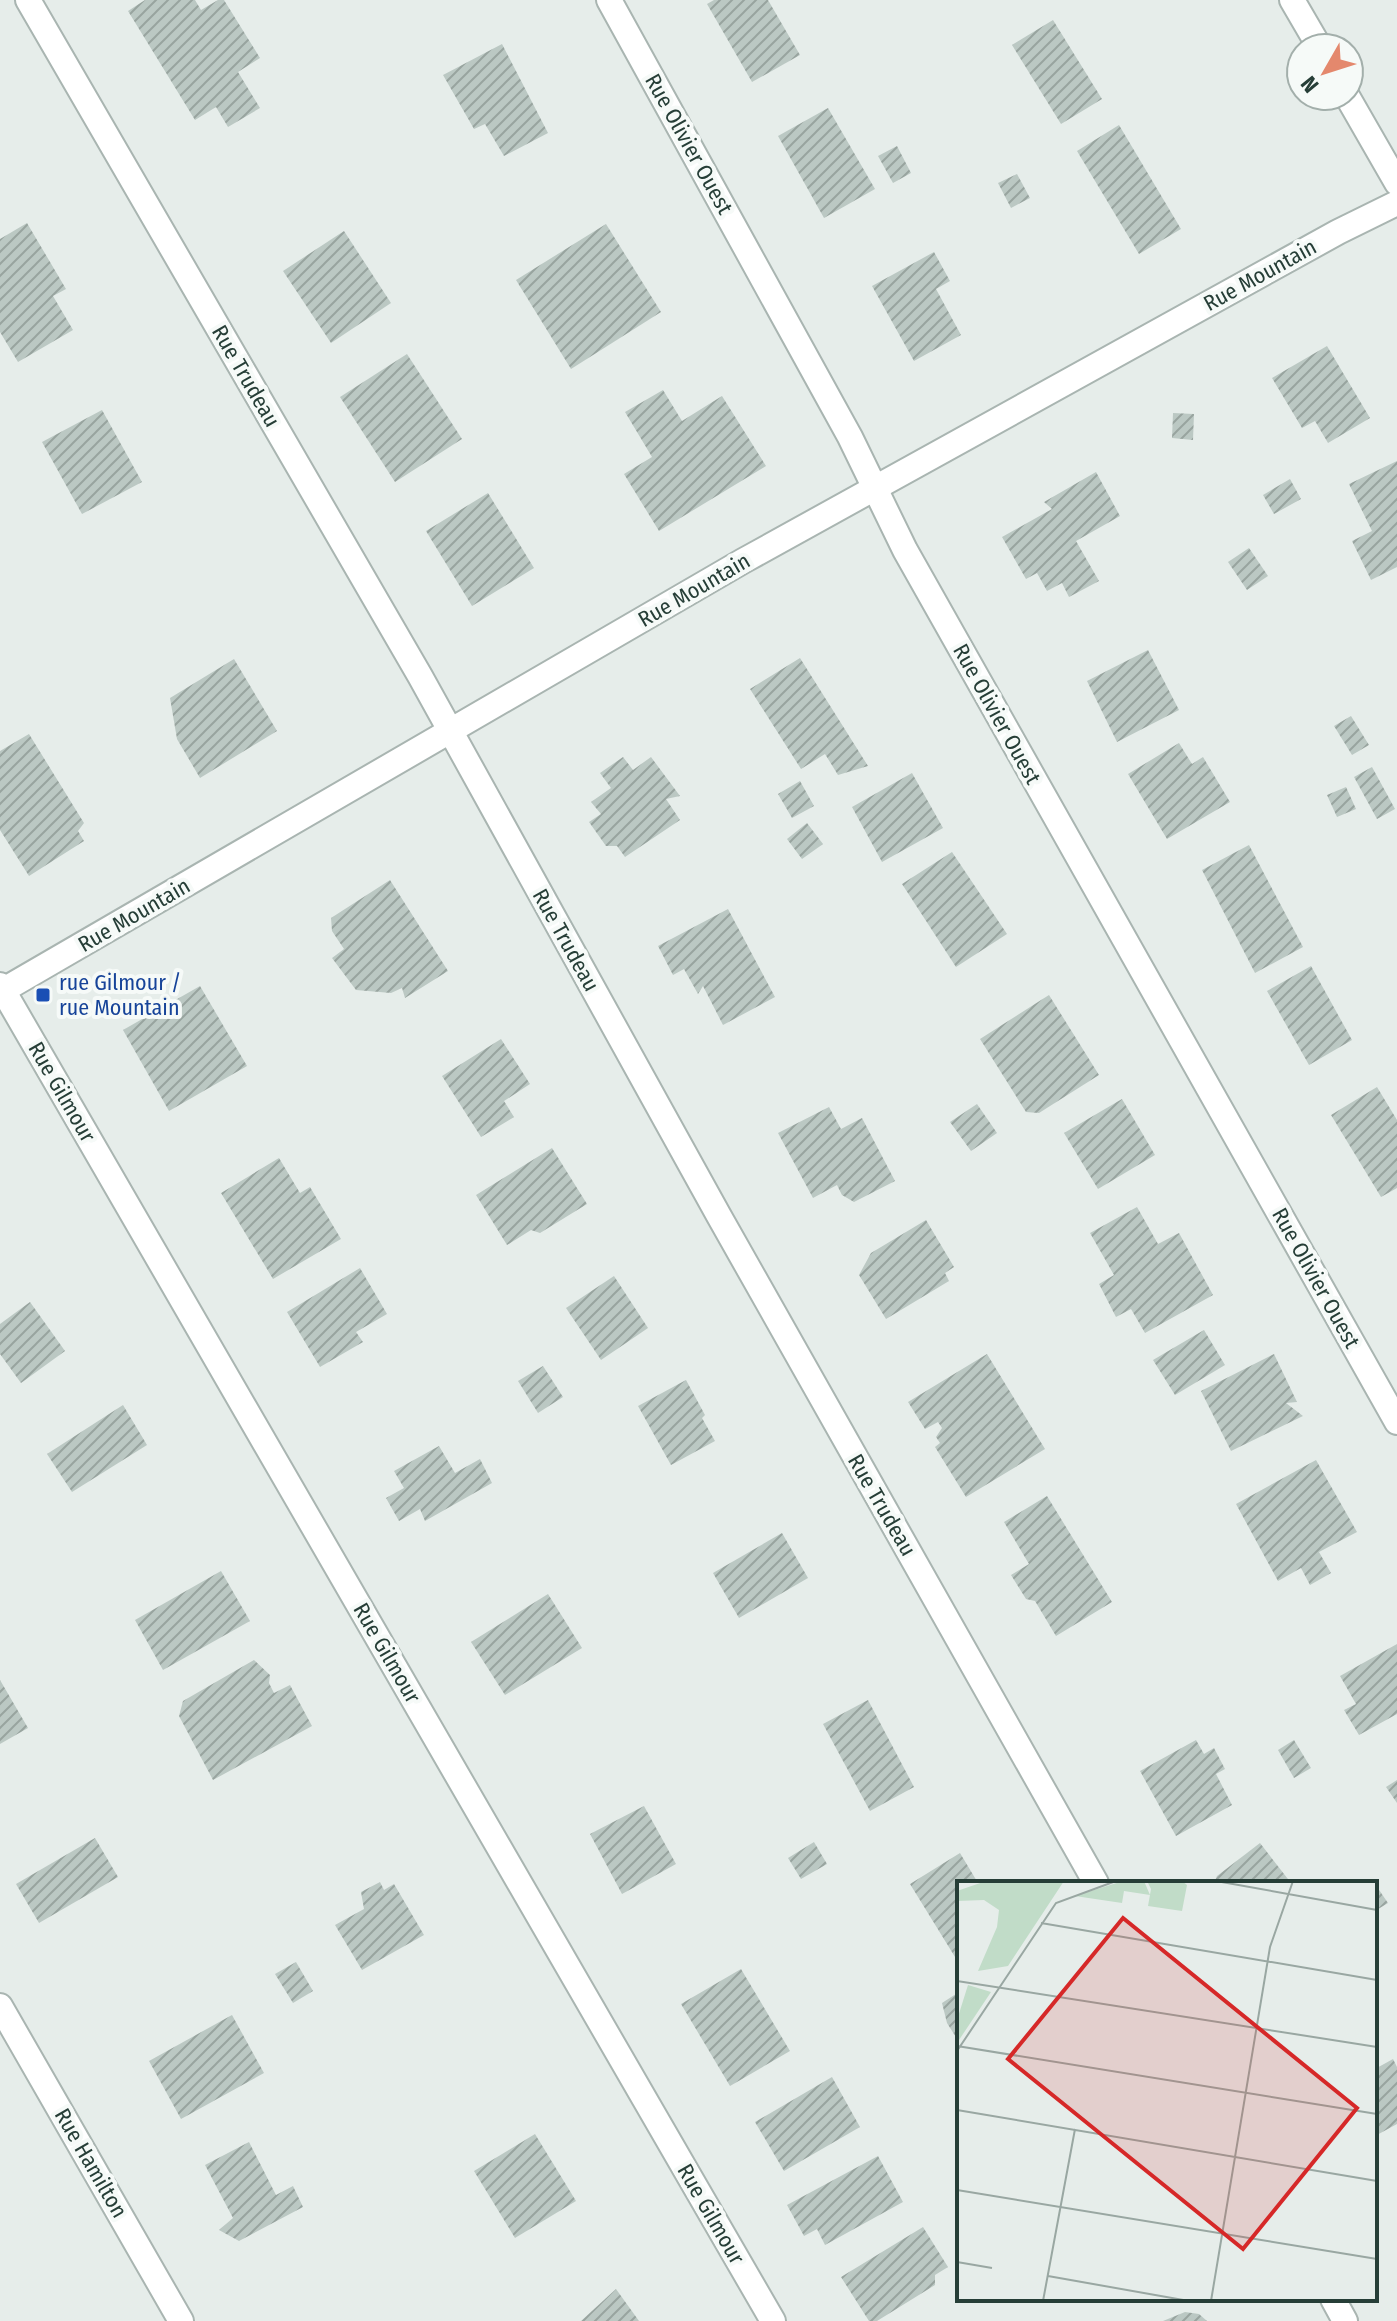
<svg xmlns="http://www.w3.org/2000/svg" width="1397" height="2321" viewBox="0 0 1397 2321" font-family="'Fira Sans Condensed',sans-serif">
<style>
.building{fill:url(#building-hatch)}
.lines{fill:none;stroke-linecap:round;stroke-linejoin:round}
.minor-casing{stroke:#a9b5b1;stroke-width:28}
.minor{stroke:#fff;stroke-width:24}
.transit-dot{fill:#1a4fb4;stroke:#f6faf8;stroke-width:3}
.labels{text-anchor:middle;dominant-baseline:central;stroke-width:8;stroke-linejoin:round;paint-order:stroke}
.street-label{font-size:22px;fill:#263e37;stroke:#f6faf8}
.transit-label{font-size:22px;fill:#164399;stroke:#f6faf8;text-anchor:start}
.inset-road{fill:none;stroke:#99a7a2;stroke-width:2}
.view{fill:#d62828;fill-opacity:0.15;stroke:#d62828;stroke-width:4}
.inset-edge{fill:none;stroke:#263e37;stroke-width:4}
</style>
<defs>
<pattern id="building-hatch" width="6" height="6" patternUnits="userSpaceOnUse" patternTransform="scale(2)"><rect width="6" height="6" fill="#bbc8c3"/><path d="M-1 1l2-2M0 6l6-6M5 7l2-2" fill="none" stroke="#98a49f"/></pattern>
</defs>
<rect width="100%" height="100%" fill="#e6edea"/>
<g class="building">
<path d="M145 0H195L201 10 218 0H224L260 58 238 72 260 108 228 127 216 107 195 120 128 11Z"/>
<path d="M714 0H768L800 55 752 82 707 4Z"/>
<path d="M1053 20 1102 99 1061 124 1012 45Z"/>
<path d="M502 44 548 133 504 156 485 124 474 129 443 75Z"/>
<path d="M828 108 875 189 824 218 778 136Z"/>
<path d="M1119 125 1181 229 1139 254 1077 151Z"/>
<path d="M897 146 911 173 893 183 878 156Z"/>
<path d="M1017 174 1030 198 1011 208 998 183Z"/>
<path d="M27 223 66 289 53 296 73 330 18 362 0 332V239Z"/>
<path d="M606 224 661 312 571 369 516 280Z"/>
<path d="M344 231 391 303 331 343 283 271Z"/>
<path d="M934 252 950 281 936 289 961 335 914 361 872 286Z"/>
<path d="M1327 346 1370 418 1328 443 1315 421 1302 428 1272 378Z"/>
<path d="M407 354 462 439 395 482 340 397Z"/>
<path d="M663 390 682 421 722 396 766 466 659 531 624 474 652 457 625 412Z"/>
<path d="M102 410 142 482 82 514 42 442Z"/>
<path d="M1173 413 1194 414 1193 440 1172 438Z"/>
<path d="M1397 461V567L1371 580 1352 541 1372 531 1349 484Z"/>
<path d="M1096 472 1120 516 1076 541 1099 581 1069 597 1062 583 1047 591 1037 573 1026 579 1002 537 1052 509 1044 502Z"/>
<path d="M1290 479 1301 499 1274 514 1263 495Z"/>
<path d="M488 493 534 568 472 606 426 531Z"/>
<path d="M1249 548 1268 576 1247 590 1228 562Z"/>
<path d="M1148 650 1179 710 1117 742 1087 681Z"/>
<path d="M800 658 868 766 838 775 825 754 801 769 750 689Z"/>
<path d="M234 659 277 731 200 778 177 739 170 698Z"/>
<path d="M1351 716 1369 745 1352 755 1334 726Z"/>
<path d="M29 734 84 823 78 831 84 841 29 876 0 830V751Z"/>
<path d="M1179 743 1192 764 1203 757 1230 802 1167 839 1128 774Z"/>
<path d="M623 757 633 770 651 757 680 796 666 799 680 820 625 857 617 846H606L589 822 601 814 591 802 611 788 600 773Z"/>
<path d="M1372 767 1395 809 1377 819 1354 777Z"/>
<path d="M912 773 943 828 882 862 852 807Z"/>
<path d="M800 781 814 806 792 818 778 794Z"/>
<path d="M1346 787 1356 809 1337 817 1327 795Z"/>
<path d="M807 823 823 844 802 859 787 839Z"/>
<path d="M1249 845 1303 947 1255 973 1202 870Z"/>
<path d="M952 852 1007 934 956 967 902 884Z"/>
<path d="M390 880 448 971 405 998 402 988 391 993 356 990 332 958 344 949 332 931 331 918Z"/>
<path d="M728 909 775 997 723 1025 703 986 698 994 684 969 673 975 658 946Z"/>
<path d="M1311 966 1352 1040 1309 1065 1267 991Z"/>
<path d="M200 986 247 1066 169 1111 123 1030Z"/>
<path d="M1049 995 1099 1075 1039 1113 1026 1112 980 1039Z"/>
<path d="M501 1039 530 1084 504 1101 514 1117 481 1137 442 1076Z"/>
<path d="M1377 1087 1397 1120V1188L1381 1197 1331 1115Z"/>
<path d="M1122 1099 1155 1155 1098 1189 1064 1133Z"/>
<path d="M977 1104 997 1133 971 1151 950 1122Z"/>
<path d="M829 1107 841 1129 862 1118 895 1181 854 1202 842 1195 837 1185 813 1198 778 1133Z"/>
<path d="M552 1148 587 1204 540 1233 531 1230 507 1245 476 1195Z"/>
<path d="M279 1158 300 1193 310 1187 341 1239 273 1279 221 1193Z"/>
<path d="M1137 1207 1158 1244 1179 1233 1213 1295 1145 1333 1131 1309 1116 1317 1099 1284 1114 1275 1090 1233Z"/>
<path d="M926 1220 954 1267 945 1273 949 1281 886 1319 859 1275 871 1253Z"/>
<path d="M360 1268 387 1314 356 1332 363 1342 320 1367 287 1312Z"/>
<path d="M614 1276 648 1328 601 1360 566 1308Z"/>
<path d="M30 1302 65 1351 21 1383 0 1354V1324Z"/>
<path d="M1204 1330 1225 1365 1175 1395 1153 1360Z"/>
<path d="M987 1354 1045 1449 966 1497 935 1447 940 1443 936 1437 942 1428 938 1422 925 1429 908 1402Z"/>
<path d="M1274 1354 1297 1402 1286 1403 1303 1416 1231 1451 1201 1391Z"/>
<path d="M543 1366 563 1397 538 1413 518 1381Z"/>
<path d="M686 1380 705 1415 702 1418 715 1441 671 1465 638 1406Z"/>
<path d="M123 1405 147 1445 72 1492 47 1454Z"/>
<path d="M439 1446 455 1473 480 1459 492 1483 425 1521 420 1509 399 1521 386 1498 404 1488 394 1471Z"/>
<path d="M1316 1460 1357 1532 1319 1552 1331 1573 1310 1585 1301 1568 1278 1581 1236 1504Z"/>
<path d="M1047 1496 1112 1602 1056 1636 1035 1601 1026 1599 1011 1575 1029 1564 1004 1522Z"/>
<path d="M782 1533 808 1578 739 1618 713 1573Z"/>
<path d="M221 1571 250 1621 163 1670 135 1620Z"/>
<path d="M548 1594 582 1648 505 1695 471 1642Z"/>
<path d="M1397 1644V1714L1359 1735 1344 1710 1356 1704 1340 1676Z"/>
<path d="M254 1660 270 1675 269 1683 274 1693 290 1685 312 1726 213 1780 179 1716 183 1701Z"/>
<path d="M0 1680 28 1728 0 1744Z"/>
<path d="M868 1700 914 1787 870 1811 823 1724Z"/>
<path d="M1196 1740 1204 1754 1214 1748 1225 1769 1216 1774 1232 1805 1176 1836 1140 1771Z"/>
<path d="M1294 1740 1311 1768 1294 1778 1278 1750Z"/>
<path d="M1397 1780V1803L1386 1787Z"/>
<path d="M644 1806 676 1864 622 1894 590 1834Z"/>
<path d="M95 1838 118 1877 39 1923 16 1884Z"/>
<path d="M814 1842 827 1864 801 1879 788 1858Z"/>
<path d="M1260 1843 1291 1883H1214L1217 1876Z"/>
<path d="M960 1853 978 1883H959V1954L955 1957 910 1884Z"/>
<path d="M380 1882 384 1890 394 1884 424 1935 362 1970 335 1925 364 1909 361 1892Z"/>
<path d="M1375 1884 1388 1903 1375 1911Z"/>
<path d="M296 1962 313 1991 293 2003 275 1974Z"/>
<path d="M741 1969 790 2051 730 2086 681 2004Z"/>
<path d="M959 1992V2042L947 2023 942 2003Z"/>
<path d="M232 2015 264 2073 181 2119 149 2061Z"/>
<path d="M1393 2059 1397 2067V2124L1375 2136V2069Z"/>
<path d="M832 2077 860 2127 784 2171 755 2122Z"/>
<path d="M535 2134 576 2201 515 2238 474 2171Z"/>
<path d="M249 2142 276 2195 293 2186 303 2207 239 2241 219 2230 233 2218 205 2165Z"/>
<path d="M878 2156 903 2202 825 2245 817 2229 804 2236 787 2205Z"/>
<path d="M923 2227 948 2267 935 2275V2285L877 2321H869L841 2277Z"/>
<path d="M616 2289 639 2321H581Z"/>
<path d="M1185 2312 1199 2314 1207 2321H1163Z"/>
</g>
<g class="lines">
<defs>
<g id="minor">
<path d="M28 0 420 676 719 1216 1096 1883"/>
<path d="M609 0 850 437 905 550 1397 1422"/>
<path d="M1292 0 1320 48"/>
<path d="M1347 96 1397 183"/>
<path d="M0 985 773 2321"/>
<path d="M0 992 743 561 1338 232 1397 203"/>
<path d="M0 2006 181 2321"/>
<path d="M1333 2299 1345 2321"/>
</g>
</defs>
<use href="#minor" class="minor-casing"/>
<use href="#minor" class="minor"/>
</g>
<rect class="transit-dot" x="35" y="987" width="16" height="16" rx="4"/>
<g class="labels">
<g class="street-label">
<text transform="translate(689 144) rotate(61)">Rue Olivier Ouest</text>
<text transform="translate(1260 275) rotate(-29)">Rue Mountain</text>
<text transform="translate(246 376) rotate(60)">Rue Trudeau</text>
<text transform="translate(694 590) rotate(-30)">Rue Mountain</text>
<text transform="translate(997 714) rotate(61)">Rue Olivier Ouest</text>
<text transform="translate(134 915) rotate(-30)">Rue Mountain</text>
<text transform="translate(566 940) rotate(61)">Rue Trudeau</text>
<text transform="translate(62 1092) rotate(60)">Rue Gilmour</text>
<text transform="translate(1316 1278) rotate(61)">Rue Olivier Ouest</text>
<text transform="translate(882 1505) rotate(60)">Rue Trudeau</text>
<text transform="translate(387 1653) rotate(60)">Rue Gilmour</text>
<text transform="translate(91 2163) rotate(60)">Rue Hamilton</text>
<text transform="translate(711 2214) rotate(60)">Rue Gilmour</text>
</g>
<g class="transit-label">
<text x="59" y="982">rue Gilmour /<tspan x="59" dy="25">rue Mountain</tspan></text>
</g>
</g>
<g transform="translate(957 1881)">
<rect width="420" height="420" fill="#e6edea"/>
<path d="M225 0 230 4 225 30 191 25 194 8 190 0ZM11 104 34 111 0 162V139Z" fill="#c1dcc8"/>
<path d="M29 0H107L51 85 21 90 40 46 42 29 27 19 0 20V10ZM166 0H187L193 14 167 10 165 22 118 15Z" fill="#c1dcc8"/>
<path class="inset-road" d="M259 0 420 29M84 42 420 99M0 100 420 166M0 165 420 233M0 170 99 22 159 0M0 229 420 300M0 309 420 378M0 381 35 387M91 395 232 420M86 420 118 248M254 420 313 66 336 0"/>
<path class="view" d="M166 37 400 227 286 368 51 178Z"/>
<rect width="420" height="420" class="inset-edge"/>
</g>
<g transform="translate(1325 72) rotate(231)"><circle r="38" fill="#f6faf8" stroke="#a3afab" stroke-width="2"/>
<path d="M0-6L14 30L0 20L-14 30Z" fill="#e4886d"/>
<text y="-12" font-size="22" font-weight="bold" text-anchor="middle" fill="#263e37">N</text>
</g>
</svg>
